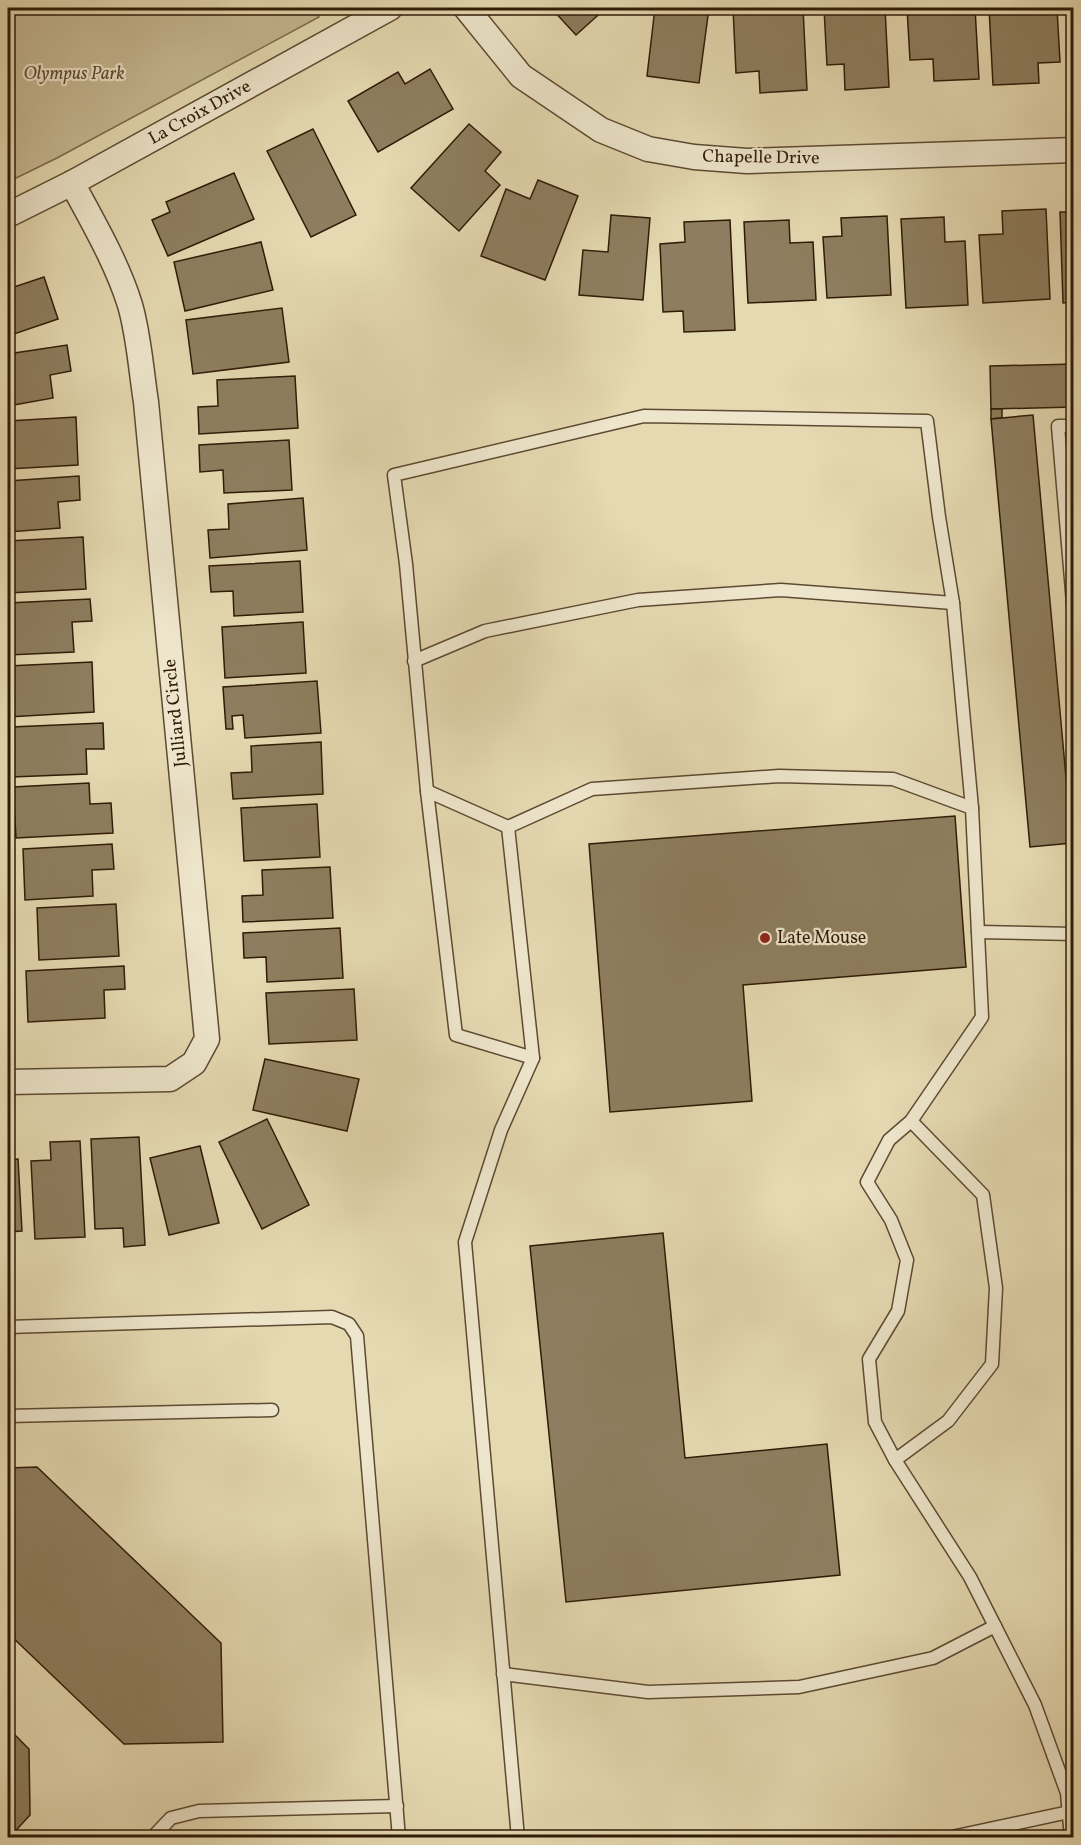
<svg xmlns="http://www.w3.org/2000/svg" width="1081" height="1845" viewBox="0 0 1081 1845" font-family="Vollkorn,serif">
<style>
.green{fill:#c6b994;stroke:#7b6a4e;stroke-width:1.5}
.building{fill:#8e7e5f;stroke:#301b07;stroke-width:1.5}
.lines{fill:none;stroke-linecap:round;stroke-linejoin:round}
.service-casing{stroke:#5d4a32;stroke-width:15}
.minor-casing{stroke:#5d4a32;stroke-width:27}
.service{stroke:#eee6cc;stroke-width:12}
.minor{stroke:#eee6cc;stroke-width:24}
.poi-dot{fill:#8f2418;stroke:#eee6cc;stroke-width:2}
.labels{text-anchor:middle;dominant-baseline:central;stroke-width:4.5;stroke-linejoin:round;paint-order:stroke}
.park-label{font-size:18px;font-style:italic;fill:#5d4a31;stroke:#eee6cc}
.street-label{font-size:18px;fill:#301b07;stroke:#eee6cc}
.poi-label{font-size:18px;fill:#301b07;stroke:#eee6cc;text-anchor:start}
</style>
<rect width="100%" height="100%" fill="#e5d9b1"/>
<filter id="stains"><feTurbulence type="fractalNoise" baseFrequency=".00333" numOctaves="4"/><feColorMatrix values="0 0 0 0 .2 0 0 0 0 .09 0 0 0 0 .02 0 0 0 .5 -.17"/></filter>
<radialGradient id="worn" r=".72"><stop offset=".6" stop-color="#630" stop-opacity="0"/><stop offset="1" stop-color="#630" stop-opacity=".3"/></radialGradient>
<path class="green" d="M8 8H312L319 17 57 158 8 182Z"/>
<g class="building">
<path d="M551 8H606L576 35Z"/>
<path d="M655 8H709L699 83 647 76Z"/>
<path d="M733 8H803L807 90 760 93 759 71 736 73Z"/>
<path d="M824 8H885L889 87 845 90 844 64 827 65Z"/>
<path d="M907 8H975L979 79 934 81 933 59 910 60Z"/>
<path d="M989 8H1057L1060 62 1038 63 1039 83 993 85Z"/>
<path d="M430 69 453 109 378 152 348 101 398 72 405 84Z"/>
<path d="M469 124 501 152 485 171 500 185 459 231 411 188Z"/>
<path d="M313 129 356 215 311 237 267 151Z"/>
<path d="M234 173 254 219 168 256 152 220 170 212 166 202Z"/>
<path d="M538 180 578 196 545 280 481 256 506 189 530 199Z"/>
<path d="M1046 209 1050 299 983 303 979 235 1003 234 1002 211Z"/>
<path d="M1060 212H1074V302L1063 303Z"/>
<path d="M611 215 650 218 643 300 579 295 583 250 608 252Z"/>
<path d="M887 216 891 295 827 298 823 237 842 236 841 218Z"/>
<path d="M944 217 945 242 965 241 968 305 906 308 901 219Z"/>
<path d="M730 220 735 330 684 332 683 311 663 312 660 244 685 242 684 222Z"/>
<path d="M789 220 790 243 813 242 816 300 748 303 744 222Z"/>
<path d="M261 242 273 290 185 311 174 262Z"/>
<path d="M44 277 58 319 8 336V289Z"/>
<path d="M282 308 289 362 193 374 186 320Z"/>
<path d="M67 345 71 371 50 375 53 398 8 406V354Z"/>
<path d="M1074 364V407L991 409 990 366Z"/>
<path d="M295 376 298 428 199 434 198 407 218 406 217 380Z"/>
<path d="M991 409H1002V418L991 419Z"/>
<path d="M1033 415 1072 843 1030 847 991 419Z"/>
<path d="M76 417 78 465 8 469V421Z"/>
<path d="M289 440 292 490 224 493 223 470 200 472 199 445Z"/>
<path d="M79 476 80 500 58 502 60 528 8 532V481Z"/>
<path d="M303 498 307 550 210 558 208 530 229 529 228 504Z"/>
<path d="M83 537 86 589 8 593V541Z"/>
<path d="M300 561 303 612 234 616 233 591 211 592 209 566Z"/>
<path d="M90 599 92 621 72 622 74 652 8 655V603Z"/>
<path d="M303 622 306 673 225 678 222 627Z"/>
<path d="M92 662 94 712 8 717V666Z"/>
<path d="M317 681 321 733 245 738 243 715 232 716 233 729H226L223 687Z"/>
<path d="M103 723 104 749H86L87 774 12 777 11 727Z"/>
<path d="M321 742 323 794 233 799 231 773 252 772 251 746Z"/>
<path d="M89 783 90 804 111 803 113 833 16 838 13 787Z"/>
<path d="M317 804 320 857 244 861 241 808Z"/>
<path d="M955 816 966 967 743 985 752 1101 610 1112 589 844Z"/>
<path d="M112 844 114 869 92 870 93 896 25 900 23 849Z"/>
<path d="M330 867 333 918 243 922 242 896 263 895 262 870Z"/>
<path d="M116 904 119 956 39 960 37 908Z"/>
<path d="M340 928 343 978 267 982 266 957 244 958 243 933Z"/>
<path d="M124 966 125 989 104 990 105 1018 28 1022 26 971Z"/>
<path d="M354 989 357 1040 269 1044 266 993Z"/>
<path d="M265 1059 359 1079 347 1131 253 1110Z"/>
<path d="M267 1119 309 1205 262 1229 219 1142Z"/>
<path d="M139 1137 145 1245 124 1247 123 1228 95 1229 91 1139Z"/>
<path d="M80 1141 85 1237 35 1239 31 1161 51 1160 50 1142Z"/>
<path d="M200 1146 219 1223 169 1235 150 1158Z"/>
<path d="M18 1159 22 1231 8 1232V1160Z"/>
<path d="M663 1233 685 1458 827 1444 840 1575 566 1602 530 1246Z"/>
<path d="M37 1467 221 1643 223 1742 124 1744 8 1633V1468Z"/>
<path d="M8 1728 29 1749 30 1815 9 1838H8Z"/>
</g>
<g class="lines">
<defs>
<g id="service">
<path d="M1074 426H1058L1074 615"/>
<path d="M414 661 485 631 638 600 781 590 953 603"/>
<path d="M427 791 456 1035 533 1058"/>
<path d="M508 827 427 791 406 564 394 475 644 416 927 421 939 517 953 603 972 808"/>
<path d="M978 932 1074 934"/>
<path d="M8 1327 332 1317 349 1324 357 1336 399 1838"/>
<path d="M8 1416 272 1410"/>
<path d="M895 1460 970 1577 1035 1705 1067 1793 1071 1838"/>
<path d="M503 1674 648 1692 799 1687 933 1658 995 1626"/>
<path d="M152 1838 171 1818 199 1811 397 1806"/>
<path d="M518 1838 465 1242 501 1130 533 1058 508 827 592 789 779 776 893 779 972 808 982 1017 911 1121 889 1140 867 1182 891 1220 907 1260 898 1311 869 1359 875 1422 895 1460 948 1421 992 1364 996 1288 983 1195 911 1121"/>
<path d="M947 1838 1069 1812"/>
</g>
<g id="minor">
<path d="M466 8 521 76 601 130 648 149 694 157 747 161 1074 150"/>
<path d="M8 215 72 183 390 8"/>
<path d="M8 1082 170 1079 194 1063 207 1039 146 402C141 370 139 336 130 305 117 263 93 222 72 183"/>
</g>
</defs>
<use href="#service" class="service-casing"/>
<use href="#minor" class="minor-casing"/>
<use href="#service" class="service"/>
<use href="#minor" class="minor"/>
</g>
<circle class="poi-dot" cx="765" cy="938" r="6"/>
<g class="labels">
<g class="park-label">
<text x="74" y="74">Olympus Park</text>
</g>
<g class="street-label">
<text transform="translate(200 113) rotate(-29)">La Croix Drive</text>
<text transform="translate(761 158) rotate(1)">Chapelle Drive</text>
<text transform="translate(176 713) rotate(-96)">Julliard Circle</text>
</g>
<g class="poi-label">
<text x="777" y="938">Late Mouse</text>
</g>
</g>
<rect width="1081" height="1845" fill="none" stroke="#e5d9b1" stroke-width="30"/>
<rect x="9" y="9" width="1063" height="1827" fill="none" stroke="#301b07" stroke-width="3"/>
<rect x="15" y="15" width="1051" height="1815" fill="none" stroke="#301b07" stroke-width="1.5"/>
<rect width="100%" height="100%" filter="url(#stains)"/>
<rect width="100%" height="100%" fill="url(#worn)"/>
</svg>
